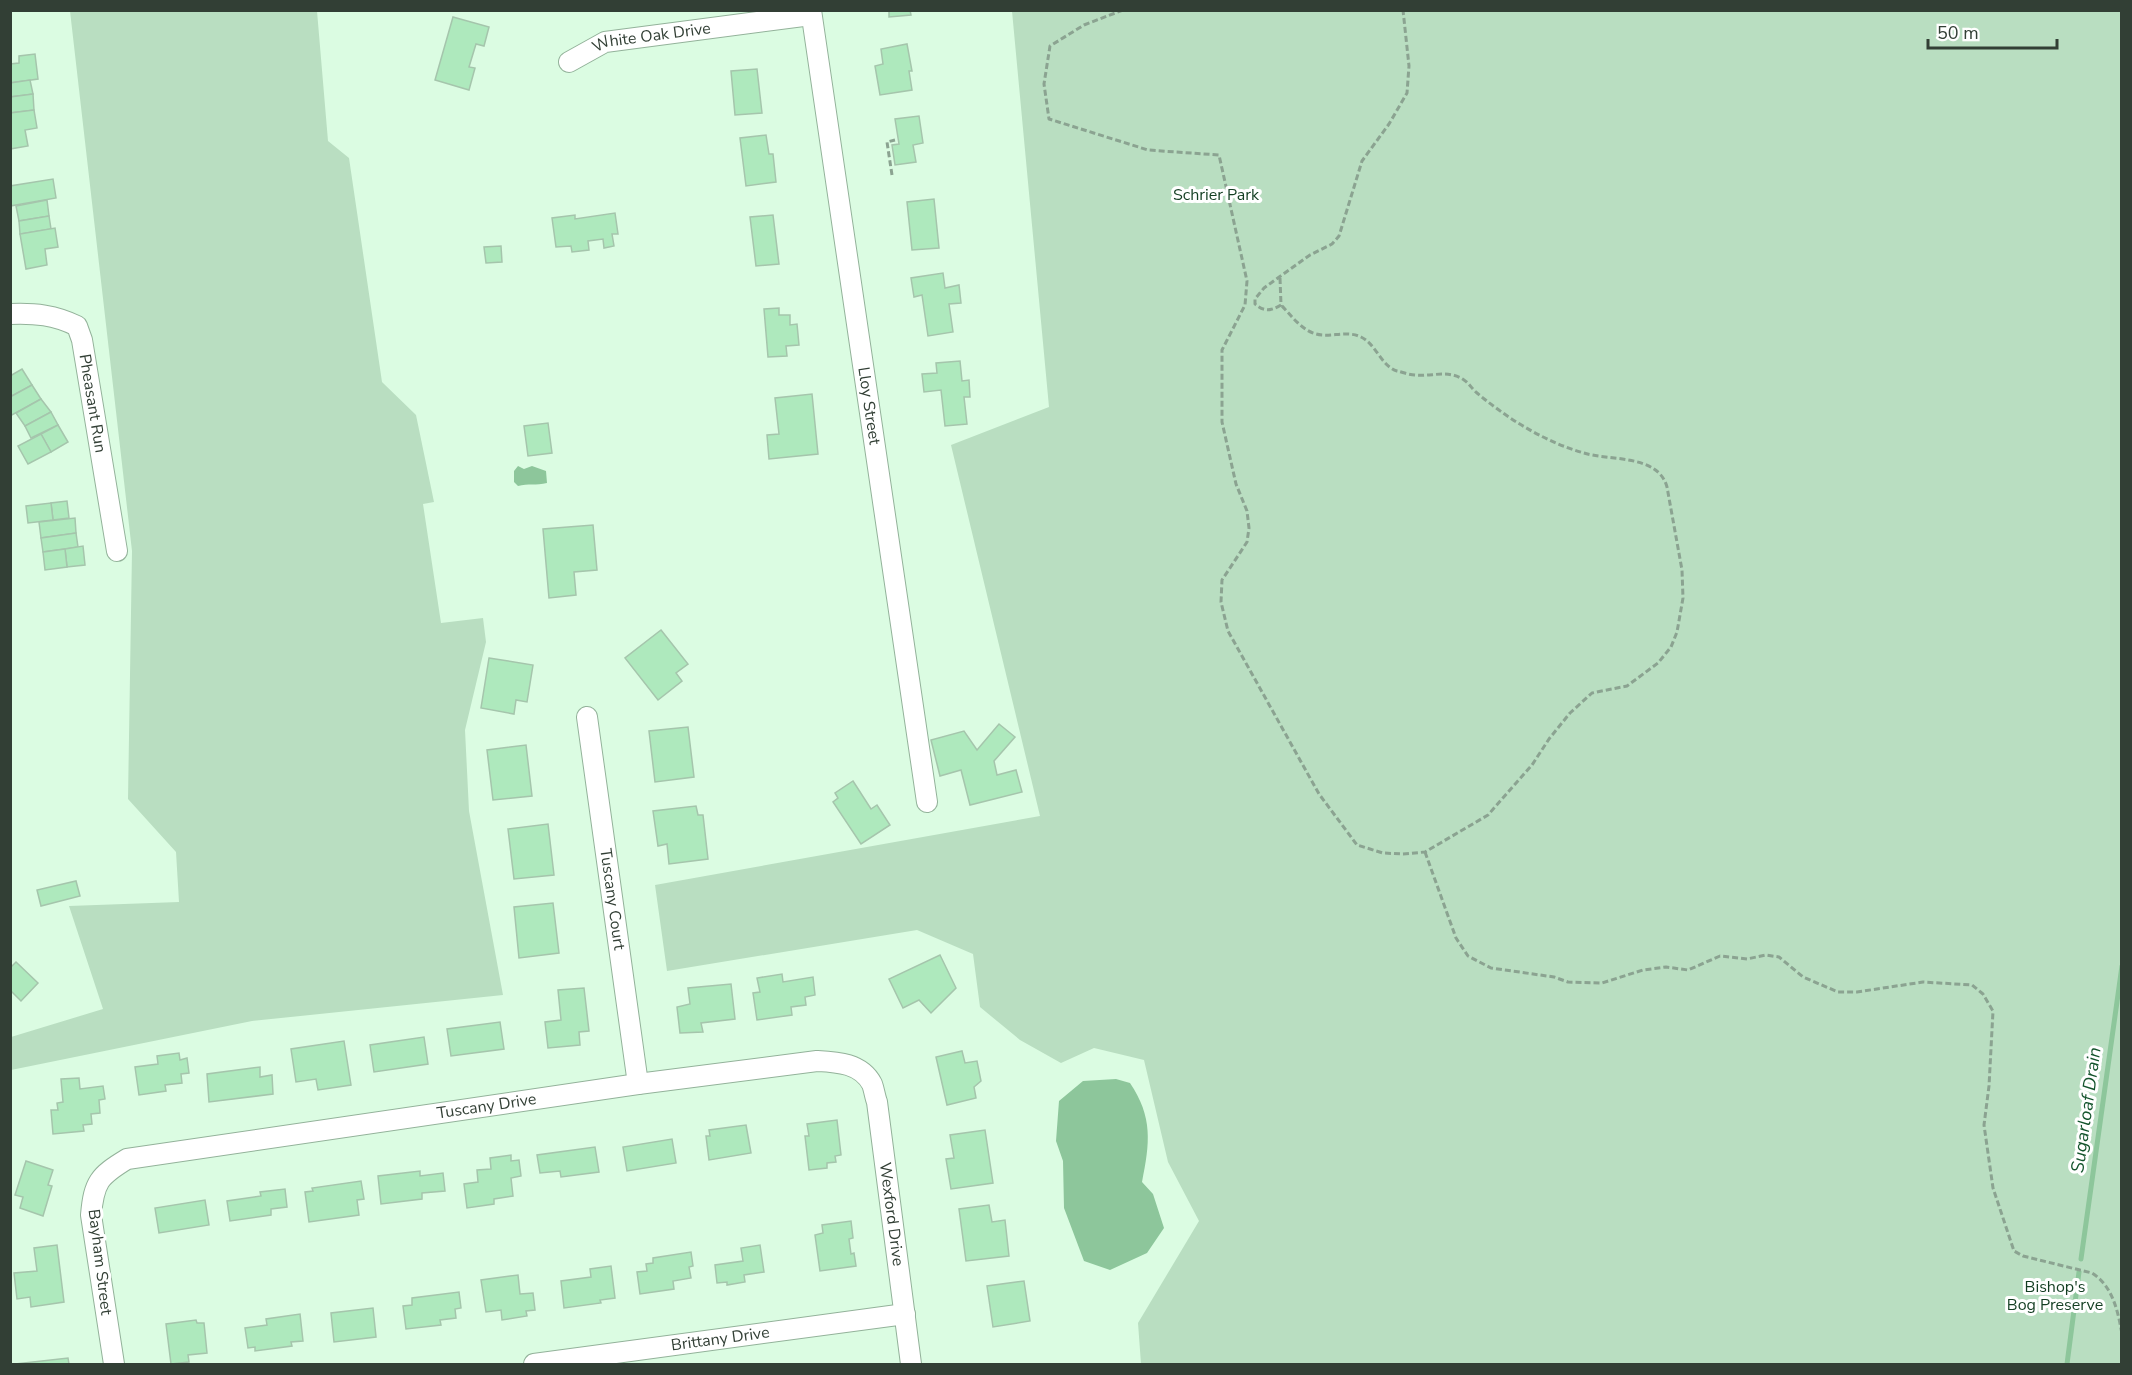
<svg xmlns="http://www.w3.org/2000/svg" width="2132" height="1375" viewBox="0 0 2132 1375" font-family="'Nunito Sans',sans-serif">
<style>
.green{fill:#b9dec1}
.water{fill:#8dc69b}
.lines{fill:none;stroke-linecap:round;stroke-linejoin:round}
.stream{stroke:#8dc69b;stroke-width:5}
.building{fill:#aee9bd;stroke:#a5c5ac;stroke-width:1.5}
.minor-casing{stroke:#93b29a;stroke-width:22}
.path{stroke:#8ba391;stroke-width:3;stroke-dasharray:6 3;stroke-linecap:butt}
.minor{stroke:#fff;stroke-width:20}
.labels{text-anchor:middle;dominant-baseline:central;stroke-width:6;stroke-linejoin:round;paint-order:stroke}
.street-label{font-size:16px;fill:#323f35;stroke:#fff}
.park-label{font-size:16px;fill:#133e22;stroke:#fff}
.water-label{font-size:18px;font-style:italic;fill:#13542c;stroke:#fff}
</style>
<rect width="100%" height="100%" fill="#dbfce2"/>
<g class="green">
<path d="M70 11H317L328 141 349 158 382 382 416 415 434 502 423 504 441 623 483 618 486 642 465 730 469 811 503 995 252 1021 11 1070V1037L103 1009 69 906 179 902 176 852 128 799 132 551Z"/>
<path d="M1012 11H2121V1364H1141L1138 1323 1199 1221 1168 1162 1144 1060 1094 1048 1061 1063 1020 1040 980 1007 973 954 917 930 667 971 655 885 1040 816 951 445 1049 407Z"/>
</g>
<g class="water">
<path d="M518 466 524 469 532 466 546 471 547 483C536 486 528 483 518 486L514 482V471Z"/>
<path d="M1116 1079 1130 1083C1153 1117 1150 1143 1142 1182L1153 1194 1164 1228 1147 1253 1110 1270 1084 1261 1064 1208 1063 1161 1056 1141 1059 1101 1083 1081Z"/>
</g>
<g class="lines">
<g class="stream">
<path d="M2081 1259 2122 966"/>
<path d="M2067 1364 2079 1272"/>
</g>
</g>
<g class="building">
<path d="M889 10H910L911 15 889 17Z"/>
<path d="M453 17 489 27 484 46 476 44 469 67 475 68 469 90 435 80Z"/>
<path d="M907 44 912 71H909L912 90 880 95 875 66 883 64 881 49Z"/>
<path d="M35 54 38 79 10 83V64L19 63V56Z"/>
<path d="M757 69 762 113 735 115 731 71Z"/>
<path d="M30 80 33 94 10 97V83Z"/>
<path d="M33 94 34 110 10 113V97Z"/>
<path d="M34 110 37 128 25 130 28 146 10 149V113Z"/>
<path d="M919 116 923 143 913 145 916 162 895 165 892 145 899 144 895 119Z"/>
<path d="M766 135 769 154H773L776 182 746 186 740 138Z"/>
<path d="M53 179 56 198 10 206V186Z"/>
<path d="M934 199 939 248 912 250 907 202Z"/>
<path d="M47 200 49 216 19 221 16 206Z"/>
<path d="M615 213 618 234H612L614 246 604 248 603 239 588 241 589 250 572 252 571 246 556 247 552 218 575 215V219Z"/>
<path d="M773 215 779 264 756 266 750 217Z"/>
<path d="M49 216 51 229 20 234 19 221Z"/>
<path d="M55 228 58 247 45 249 47 265 26 269 20 234Z"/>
<path d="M501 246 502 262 486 263 484 247Z"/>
<path d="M943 273 945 288 959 285 961 303 949 304 953 332 928 336 922 295 914 297 911 278Z"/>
<path d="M779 308V315H790V325L797 324 799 345 786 346 787 356 768 357 764 309Z"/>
<path d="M960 361 962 381 969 380 970 397H964L967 424 945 426 941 390 924 392 922 374 937 373 936 363Z"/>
<path d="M22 369 32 385 10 397V376Z"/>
<path d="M32 385 41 399 10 416V397Z"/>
<path d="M812 394 818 454 769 459 767 435 779 434 775 398Z"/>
<path d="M41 399 51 412 25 426 16 413Z"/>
<path d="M51 412 58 425 31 438 25 426Z"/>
<path d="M548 423 552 453 528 456 524 426Z"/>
<path d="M58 425 68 442 51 452 41 434Z"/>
<path d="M41 434 51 452 28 464 18 446Z"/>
<path d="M67 501 69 518 53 520 51 503Z"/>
<path d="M51 503 53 520 28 523 26 506Z"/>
<path d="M75 518 76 533 41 538 39 522Z"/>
<path d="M593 525 597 570 574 572 576 595 549 598 543 529Z"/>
<path d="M76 533 78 547 43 552 41 538Z"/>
<path d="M83 546 85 565 67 567 65 549Z"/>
<path d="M65 549 67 567 45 570 43 552Z"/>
<path d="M661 630 688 664 676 673 682 681 658 700 625 658Z"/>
<path d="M489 658 533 665 527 702 516 700 514 714 481 708Z"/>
<path d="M999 724 1015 737 994 761 997 775 1016 770 1022 792 970 805 961 770 940 776 931 740 964 731 977 750Z"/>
<path d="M688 727 694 777 655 782 649 731Z"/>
<path d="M526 745 532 796 493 800 487 750Z"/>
<path d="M853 781 871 809 877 805 890 825 861 844 833 802 838 798 835 793Z"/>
<path d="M696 806 698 815H703L708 859 669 864 667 844 658 846 653 811Z"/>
<path d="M548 824 554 875 514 879 508 829Z"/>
<path d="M76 881 80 896 41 906 37 890Z"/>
<path d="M553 903 559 953 519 958 514 907Z"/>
<path d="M940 955 956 988 931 1013 919 1000 903 1008 889 979Z"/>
<path d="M16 962 38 983 21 1001 10 990V968Z"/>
<path d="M782 974 783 982 813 977 815 995 805 997 806 1005 791 1007 792 1015 757 1020 753 993 760 992 757 978Z"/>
<path d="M731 984 735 1019 701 1023 703 1032 680 1033 677 1007 690 1004 688 988Z"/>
<path d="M584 988 589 1031 579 1032 580 1045 548 1048 545 1022 561 1020 558 990Z"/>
<path d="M500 1022 504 1049 451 1056 447 1029Z"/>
<path d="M424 1037 428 1064 374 1072 370 1045Z"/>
<path d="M344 1041 351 1085 318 1090 316 1079 296 1082 291 1049Z"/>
<path d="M962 1051 965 1063 977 1061 981 1081 974 1087 976 1098 947 1105 936 1057Z"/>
<path d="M179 1053 180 1060 187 1058 189 1073 181 1074 182 1083 165 1085 166 1091 139 1095 135 1067 158 1064 157 1056Z"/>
<path d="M260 1067V1077L272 1075 273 1094 209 1102 207 1074Z"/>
<path d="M79 1078 80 1089 103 1086 105 1099 99 1100 100 1113 91 1114 92 1124 83 1125 84 1131 53 1134 51 1110H58L57 1103 63 1102 61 1079Z"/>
<path d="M837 1120 841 1155 835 1156 836 1162 827 1163V1168L809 1170 805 1136H809L807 1124Z"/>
<path d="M746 1125 751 1153 709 1160 706 1136H710L709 1130Z"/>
<path d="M985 1130 993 1183 951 1189 946 1159 954 1158 950 1135Z"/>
<path d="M672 1139 676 1163 627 1171 623 1147Z"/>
<path d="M595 1147 599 1172 561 1177 560 1171 540 1173 537 1155Z"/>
<path d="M511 1155V1161L519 1160 521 1176 511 1178 513 1196 494 1199V1204L467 1208 464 1184 478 1182 477 1170 491 1169 490 1158Z"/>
<path d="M26 1161 53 1170 48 1185 52 1186 43 1216 20 1208 23 1197 15 1195Z"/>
<path d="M420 1171V1176L443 1173 445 1191 422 1193V1199L381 1204 378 1176Z"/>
<path d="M361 1181 364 1199 357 1200 359 1215 309 1222 305 1192 313 1191 312 1188Z"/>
<path d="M285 1189 287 1207 271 1209V1215L230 1221 227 1201 261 1196 260 1192Z"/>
<path d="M205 1200 209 1225 159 1233 155 1208Z"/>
<path d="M989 1205 992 1222 1005 1220 1009 1256 966 1261 959 1209Z"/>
<path d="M851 1221 853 1238 849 1239 851 1254 854 1253 856 1266 820 1271 815 1235 823 1233 822 1225Z"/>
<path d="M57 1245 64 1302 31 1307 30 1297 17 1299 14 1273 37 1271 34 1248Z"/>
<path d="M760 1245 764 1272 744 1275 745 1282 727 1285V1282L717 1283 715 1265 743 1261 741 1248Z"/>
<path d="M691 1252 693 1266 689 1267 691 1278 673 1281 674 1289 640 1294 637 1272 647 1271 646 1264 653 1263V1258Z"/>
<path d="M611 1266 615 1298 600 1300 601 1303 564 1308 561 1281 591 1277 590 1269Z"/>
<path d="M518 1275 520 1294 533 1293 535 1310 526 1311 527 1316 502 1320 501 1310 486 1312 481 1280Z"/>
<path d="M1024 1281 1030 1321 993 1327 987 1286Z"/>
<path d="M459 1292 461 1308 455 1309 456 1318 440 1320 441 1325 406 1329 403 1306 412 1305V1298Z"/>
<path d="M373 1308 376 1337 334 1342 331 1313Z"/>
<path d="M300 1314 303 1341 291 1342 292 1346 255 1351V1347L248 1348 245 1328 267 1325 266 1319Z"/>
<path d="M196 1320 197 1323H204L207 1353 188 1355 189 1362 171 1364 166 1324Z"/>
<path d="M68 1358 69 1364H15Z"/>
</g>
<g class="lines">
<defs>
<g id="minor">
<path id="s1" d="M811 10 927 802"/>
<path id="s2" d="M569 62 605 42 811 15"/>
<path id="s3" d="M10 314C35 313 55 315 77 326L82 340 117 551"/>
<path id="s4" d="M587 717 638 1084"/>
<path id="s5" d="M114 1364 91 1215C94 1182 99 1176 127 1159L638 1084 817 1061C837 1062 861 1063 872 1084 874 1089 875 1097 877 1102L911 1364"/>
<path id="s6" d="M534 1364 905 1314"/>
</g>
</defs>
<use href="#minor" class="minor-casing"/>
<g class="path">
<path d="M1123 10 1084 25 1050 46 1044 84 1049 119 1148 150 1219 155 1247 281 1245 305 1222 350V422L1236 484 1247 511 1249 528 1247 542 1222 580 1221 602 1228 631 1319 794 1357 845 1383 853 1403 854 1425 852 1488 815 1532 765 1549 739 1570 713 1592 693 1627 686 1658 663 1671 647 1677 632 1683 598 1682 570 1667 487C1658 454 1610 461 1584 453 1545 442 1508 419 1477 393 1472 389 1469 383 1464 380 1448 369 1432 377 1415 375 1409 375 1402 372 1397 371 1381 366 1376 344 1361 337 1347 330 1330 338 1316 334 1301 330 1291 315 1281 305"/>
<path d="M892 175 887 142 895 140"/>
<path d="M1280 278 1281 305C1271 311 1264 312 1255 304V299L1264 288 1310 255 1332 244 1339 236 1362 161 1389 124 1407 93 1409 66 1403 10"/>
<path d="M1425 852 1456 938 1468 956 1491 968 1554 977 1568 982 1602 983 1643 970 1666 967 1688 970 1720 956 1747 959 1766 955 1779 957 1803 977 1838 992H1857L1923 982 1972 985 1983 994 1993 1011 1989 1086 1984 1125 1993 1188 2014 1251 2023 1256 2092 1273C2113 1286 2118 1312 2122 1334"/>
</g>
<use href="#minor" class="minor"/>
</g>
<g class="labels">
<g class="street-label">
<text stroke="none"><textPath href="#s2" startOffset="88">White Oak Drive</textPath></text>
<text stroke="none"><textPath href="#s3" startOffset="148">Pheasant Run</textPath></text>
<text stroke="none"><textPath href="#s1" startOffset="400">Lloy Street</textPath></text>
<text stroke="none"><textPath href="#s4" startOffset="184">Tuscany Court</textPath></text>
<text stroke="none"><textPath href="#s5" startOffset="585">Tuscany Drive</textPath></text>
<text stroke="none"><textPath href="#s5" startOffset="1113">Wexford Drive</textPath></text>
<text transform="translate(100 1262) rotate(83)">Bayham Street</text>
<text stroke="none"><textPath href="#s6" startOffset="188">Brittany Drive</textPath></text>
</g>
<g class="park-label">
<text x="1216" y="195">Schrier Park</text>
<text x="2055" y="1287">Bishop's<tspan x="2055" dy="18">Bog Preserve</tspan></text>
</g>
<g class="water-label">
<text transform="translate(2086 1110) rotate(-82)">Sugarloaf Drain</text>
</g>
</g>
<rect width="2132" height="1375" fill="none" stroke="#323f35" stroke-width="24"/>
<path d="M1928 39v9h129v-9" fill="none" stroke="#323f35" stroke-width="3"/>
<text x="1937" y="39" font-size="18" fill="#323f35" stroke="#ffffff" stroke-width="4.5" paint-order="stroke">50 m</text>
</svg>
